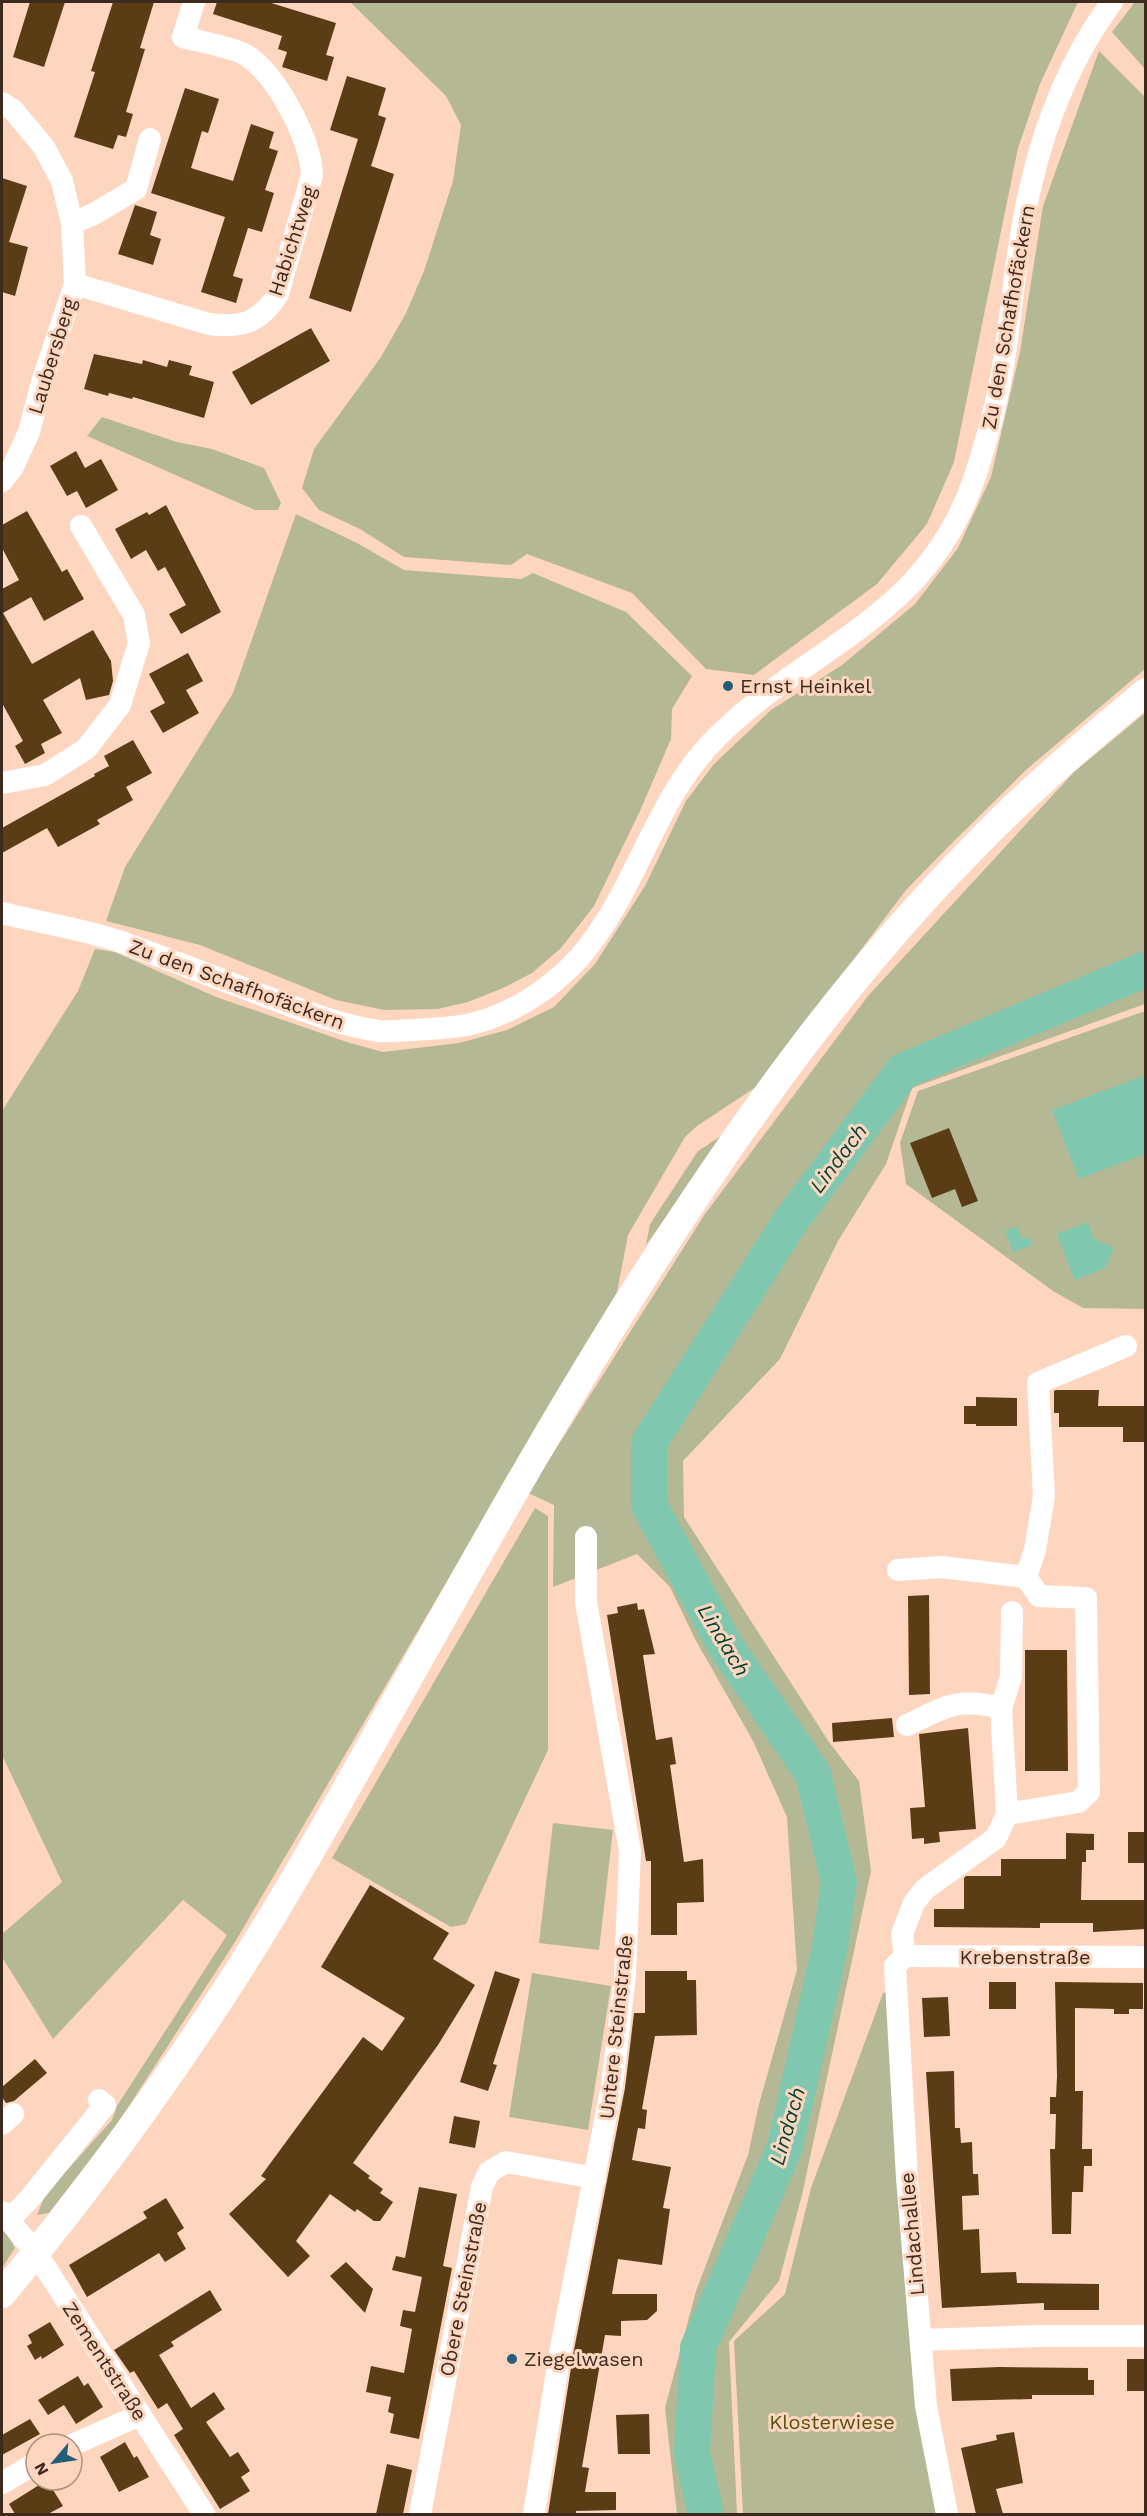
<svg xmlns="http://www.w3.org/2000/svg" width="1147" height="2516" viewBox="0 0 1147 2516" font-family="'Work Sans',sans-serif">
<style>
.green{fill:#b5b894}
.water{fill:#80c7af}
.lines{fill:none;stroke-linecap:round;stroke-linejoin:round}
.river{stroke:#80c7af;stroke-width:36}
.building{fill:#5a3c15}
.minor{stroke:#fff;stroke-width:22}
.major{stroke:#fff;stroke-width:28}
.poi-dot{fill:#245d77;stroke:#fed6c0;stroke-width:2}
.labels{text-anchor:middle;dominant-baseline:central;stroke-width:6;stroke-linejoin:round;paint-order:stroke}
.street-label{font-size:20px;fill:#3c2a1f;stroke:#fed6c0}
.poi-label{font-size:20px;fill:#3c2a1f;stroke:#fed6c0;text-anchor:start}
.park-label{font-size:20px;fill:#52530b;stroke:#fed6c0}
.water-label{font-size:21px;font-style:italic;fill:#014333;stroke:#fed6c0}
</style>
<rect width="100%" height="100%" fill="#fed6c0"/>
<g class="green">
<path d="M350 2H1078L1040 84 1018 148 954 462 927 524 877 584 754 675 706 669 632 593 527 554 511 565 404 557 360 529 319 510 302 488 314 449 381 357 406 313 424 271 453 181 461 125 446 96Z"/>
<path d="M1135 2H1145V69L1112 32Z"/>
<path d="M1099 51 1145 97V669L1027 769 949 846 906 890 759 1085 697 1126 685 1137 628 1235 617 1292 235 1942 116 2126 49 2213 37 2215 45 2195 112 2120 117 2106 227 1935 183 1900 53 2039 2 1957V1934L62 1882 2 1755V1111L78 991 95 949 115 952 216 997 347 1042 383 1052 459 1043 507 1030 554 1007 595 964 645 886 686 801 714 764 771 710 842 665 915 604 958 548 991 477 1020 352 1043 206Z"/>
<path d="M102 417 177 442 212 449 264 468 281 503 278 510H255L87 436Z"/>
<path d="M296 514 357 543 404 570 521 579 533 573 626 612 692 676 672 709 671 739 640 811 594 906 561 948 532 973 503 988 468 1002 438 1009 384 1010 336 1000 200 945 106 921 125 867 233 693Z"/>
<path d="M1145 713V1004L912 1088 886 1164 838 1241 780 1359 683 1461 684 1517 829 1742 859 1781 871 1871 802 2195 779 2281 729 2342 737 2514H677L665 2408 696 2291 748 2155 759 2104 797 1970 787 1817 753 1741 695 1639 670 1587 637 1554 553 1587 554 1505 528 1493 705 1214 868 996 1074 772Z"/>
<path d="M1145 1011V1309L1083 1308 1053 1291 906 1184 900 1143 918 1091Z"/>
<path d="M724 1134 646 1245 650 1224 698 1151Z"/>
<path d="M535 1508 548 1516V1750L466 1924 451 1927 332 1858Z"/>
<path d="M553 1823 613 1830 599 1950 539 1943Z"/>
<path d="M532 1973 611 1986 588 2130 509 2117Z"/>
<path d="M892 1992 943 2514H743L734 2341 785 2294 811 2188 883 1993Z"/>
<path d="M2 2231H5L15 2248 2 2268Z"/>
</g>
<g class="water">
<path d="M1145 1075V1154L1079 1179 1052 1110Z"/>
<path d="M1088 1222 1094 1239 1114 1248 1105 1268 1075 1280 1057 1234Z"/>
<path d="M1017 1227 1022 1239 1029 1237 1032 1245 1013 1252 1005 1231Z"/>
</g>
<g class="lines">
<path class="river" d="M706 2514 692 2453 698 2348 785 2147 830 1947 839 1882 813 1774 725 1645 649 1505V1443L790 1222 903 1071 1146 969"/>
</g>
<g class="building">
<path d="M30 2H65L44 67 13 57Z"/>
<path d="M113 2H154L140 48 145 49 126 112 133 114 126 137 118 135 113 149 74 137 95 72 91 71Z"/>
<path d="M217 2H268L336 23 326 55 334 57 327 81 282 67 287 52 278 49 282 36 213 14Z"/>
<path d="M347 76 386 88 378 115 386 118 371 166 394 174 351 312 309 298 358 139 330 130Z"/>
<path d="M185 88 219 99 208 133 202 131 191 168 233 181 251 124 274 132 269 148 278 151 265 190 274 193 262 232 248 228 233 276 243 279 236 303 201 292 225 217 151 193Z"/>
<path d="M2 178 27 186 9 242 28 247 15 296 2 292Z"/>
<path d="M135 205 157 212 150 235 161 239 153 265 118 254Z"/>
<path d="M311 328 330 361 251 405 232 372Z"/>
<path d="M94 354 142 364 143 360 167 367 169 360 192 366 189 375 214 382 204 418 133 397 132 399 109 393 108 396 84 389Z"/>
<path d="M76 451 85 468 101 459 118 490 86 508 77 491 67 496 50 466Z"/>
<path d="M166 505 221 612 181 634 169 614 186 605 165 567 158 571 146 550 131 559 115 529 147 512 149 515Z"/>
<path d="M27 511 62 572 67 569 84 599 44 621 31 597 3 613 32 664 93 630 111 661 113 681 109 695 86 700 80 678 43 700 62 733 41 744 45 753 25 764 15 746 23 741 2 703V589L19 580 2 548V525Z"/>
<path d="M188 653 203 681 186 690 199 713 163 733 150 711 165 703 149 674Z"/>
<path d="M133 740 152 773 126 787 133 800 97 820 100 824 58 847 47 828 2 853V828L95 776 94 774 109 766 104 756Z"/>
<path d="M949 1128 978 1201 962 1207 955 1189 932 1198 910 1143Z"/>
<path d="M1056 1390H1099L1098 1406H1146V1442H1123V1427H1059V1413H1054V1391Z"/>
<path d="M976 1397 1017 1398V1426H976V1424H964V1406H976Z"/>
<path d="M929 1595 930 1694 909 1695 908 1596Z"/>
<path d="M637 1603 638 1610 644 1609 655 1654 643 1655 656 1740 672 1737 676 1764 670 1765 684 1862 703 1859 704 1902 677 1903V1935H651V1861H646L607 1615 618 1613 617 1607Z"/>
<path d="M1025 1650H1067L1068 1771H1025Z"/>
<path d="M892 1718 894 1737 833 1742 832 1723Z"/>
<path d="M968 1728 976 1829 939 1832 940 1842 924 1844V1838L912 1839 910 1808 925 1807 919 1734Z"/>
<rect x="1128" y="1832" width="18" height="31"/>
<path d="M1066 1833 1094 1834V1850H1086V1862H1082L1081 1900H1146V1929L1093 1932V1923H1040V1928L934 1927V1909H964V1878L966 1876H1001V1859H1066Z"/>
<path d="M370 1885 449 1933 433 1959 475 1985 438 2045 353 2163 370 2176 368 2178 383 2189 380 2193 393 2202 380 2221H374L357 2209 355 2212 330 2194 296 2241 310 2256 288 2277 229 2214 266 2179 261 2176 363 2037 382 2051 405 2018 321 1967Z"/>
<path d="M495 1971 520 1979 493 2064 497 2065 488 2091 460 2082Z"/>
<path d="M645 1971H687V1980H696L697 2035 655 2036 642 2109 647 2110 645 2129 638 2128 632 2160 671 2167 663 2208 670 2209 662 2265 618 2259 612 2294H657V2311L647 2320 621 2321V2336L605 2335 582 2467 589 2468 585 2492H616V2510L576 2511V2514H548L573 2355 625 2088 634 2013H645Z"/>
<rect x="989" y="1982" width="27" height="27"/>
<path d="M1055 1982 1143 1983V2009H1129V2014H1114V2009L1075 2008V2091H1083L1082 2149H1092V2166H1084L1083 2192H1072L1071 2234H1052L1050 2149H1055L1056 2114H1050V2097H1056L1057 2076Z"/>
<path d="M948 1997 950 2036 924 2037 922 1998Z"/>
<path d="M35 2059 47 2073 14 2101 6 2103 2 2097V2087Z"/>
<path d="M954 2071 955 2128H960L961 2143 972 2142 973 2174H978L979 2195 962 2196 963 2230 979 2229 981 2273 1016 2272 1017 2283 1099 2284V2310H1044V2303L942 2308 926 2072Z"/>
<path d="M454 2116 480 2121 475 2148 449 2143Z"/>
<path d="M419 2187 457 2194 443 2266 452 2268 419 2439 390 2433 394 2414 388 2412 391 2397 366 2392 371 2366 404 2373 412 2329 400 2326 403 2310 415 2312 422 2277 392 2270 396 2256 405 2258Z"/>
<path d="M166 2198 184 2228 177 2233 186 2249 165 2262 159 2253 87 2297 69 2265 147 2218 143 2212Z"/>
<path d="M346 2262 373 2289 365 2313 330 2276Z"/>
<path d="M210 2290 222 2310 171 2342 174 2346 159 2355 191 2408 214 2392 225 2409 206 2422 230 2457 238 2452 250 2471 241 2477 250 2491 220 2509 174 2435 183 2429 167 2403 158 2409 134 2371 130 2373 114 2350Z"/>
<path d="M50 2322 64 2345 42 2359 41 2356 35 2360 27 2346 32 2343 28 2335Z"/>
<rect x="1127" y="2359" width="19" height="32"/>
<path d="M999 2367 1088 2368V2380H1094V2395H1032V2399L952 2401 950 2369Z"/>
<path d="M78 2376 84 2386 88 2383 103 2407 76 2424 64 2405 48 2415 38 2400Z"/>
<path d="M649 2414 650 2454H618L616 2415Z"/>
<path d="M30 2419 40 2434 2 2455V2435Z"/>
<path d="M1014 2432 1023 2483 996 2489 1003 2514H976L961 2448 997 2440 996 2435Z"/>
<path d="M125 2442 134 2458 137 2456 149 2477 119 2492 100 2457Z"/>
<path d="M387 2464 412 2470 403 2514H376Z"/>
<path d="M47 2480 63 2506 48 2514H15L9 2504Z"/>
</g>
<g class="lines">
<g class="minor">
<path d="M2 103 13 110 44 147 62 181 72 223 75 284 42 382 29 432 13 467 2 481"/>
<path d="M72 223 92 215 136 189 150 139"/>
<path d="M75 284 209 324C242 328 260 323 278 294L312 175C311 140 277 75 246 55 235 48 198 41 183 37L194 2"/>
<path d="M2 783 45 775 86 749 120 705 139 643 134 615 81 526"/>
<path d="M2 913C41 923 83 929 121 942 171 960 220 979 270 998 305 1011 341 1026 379 1031 390 1032 403 1030 414 1030 432 1029 450 1028 467 1025 509 1016 550 990 579 958 637 892 654 798 718 736 813 643 926 619 974 479 987 440 998 400 1004 360 1013 302 1017 242 1031 185 1046 120 1072 56 1112 2"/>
<path d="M898 1570 942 1567 1026 1577"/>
<path d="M907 1725C946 1707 956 1697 1001 1708"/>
<path d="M1007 1814 1078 1802 1089 1792 1086 1598 1039 1596 1026 1577 1035 1550 1044 1496 1038 1383 1126 1346"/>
<path d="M905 1956 895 1966 907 2178 926 2406 947 2514"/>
<path d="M905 1956 902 1934 914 1903 925 1889 996 1838 1007 1814 1001 1708 1011 1677 1012 1612"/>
<path d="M905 1956 1146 1957"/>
<path d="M2 2124 13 2114"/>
<path d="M2 2212 36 2253 204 2514"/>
<path d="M9 2220 31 2197 105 2105 99 2100"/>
<path d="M921 2340 1041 2336H1146"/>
<path d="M72 2445 140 2415"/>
<path d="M2 2483 36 2463"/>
<path d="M420 2514 482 2187 489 2172 506 2162 595 2178"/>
<path d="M534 2514 560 2353 612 2085 625 1976 630 1851 586 1602V1537"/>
</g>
<path class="major" d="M2 2294C83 2197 157 2096 226 1990 291 1890 348 1785 407 1681 482 1548 556 1415 638 1286 737 1130 846 976 976 845 1029 790 1087 741 1146 692"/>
</g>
<g class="poi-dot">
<circle cx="728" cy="686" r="6"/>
<circle cx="512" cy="2359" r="6"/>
</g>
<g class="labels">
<g class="street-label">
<text transform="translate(292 241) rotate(-72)">Habichtweg</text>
<text transform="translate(1008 317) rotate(-80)">Zu den Schafhofäckern</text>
<text transform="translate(52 356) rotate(-73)">Laubersberg</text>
<text transform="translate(237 984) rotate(20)">Zu den Schafhofäckern</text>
<text x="1025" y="1957">Krebenstraße</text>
<text transform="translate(616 2027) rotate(-84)">Untere Steinstraße</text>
<text transform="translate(912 2234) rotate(-95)">Lindachallee</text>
<text transform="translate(463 2289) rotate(-79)">Obere Steinstraße</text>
<text transform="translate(105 2361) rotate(57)">Zementstraße</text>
</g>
<g class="poi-label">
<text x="740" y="686">Ernst Heinkel</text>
<text x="524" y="2359">Ziegelwasen</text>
</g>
<g class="park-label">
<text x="832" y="2422">Klosterwiese</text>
</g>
<g class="water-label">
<text transform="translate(838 1158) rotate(-53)">Lindach</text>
<text transform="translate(724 1640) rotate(59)">Lindach</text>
<text transform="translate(787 2126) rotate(-74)">Lindach</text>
</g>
</g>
<rect width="1147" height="2516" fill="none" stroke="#3c2a1f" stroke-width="6"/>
<g transform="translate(54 2462) rotate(241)"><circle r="28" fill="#fed6c0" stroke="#b09180" stroke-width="1.5"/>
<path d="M0-4.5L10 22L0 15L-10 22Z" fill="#245d77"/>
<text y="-9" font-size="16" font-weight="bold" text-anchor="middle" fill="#3c2a1f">N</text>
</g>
</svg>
